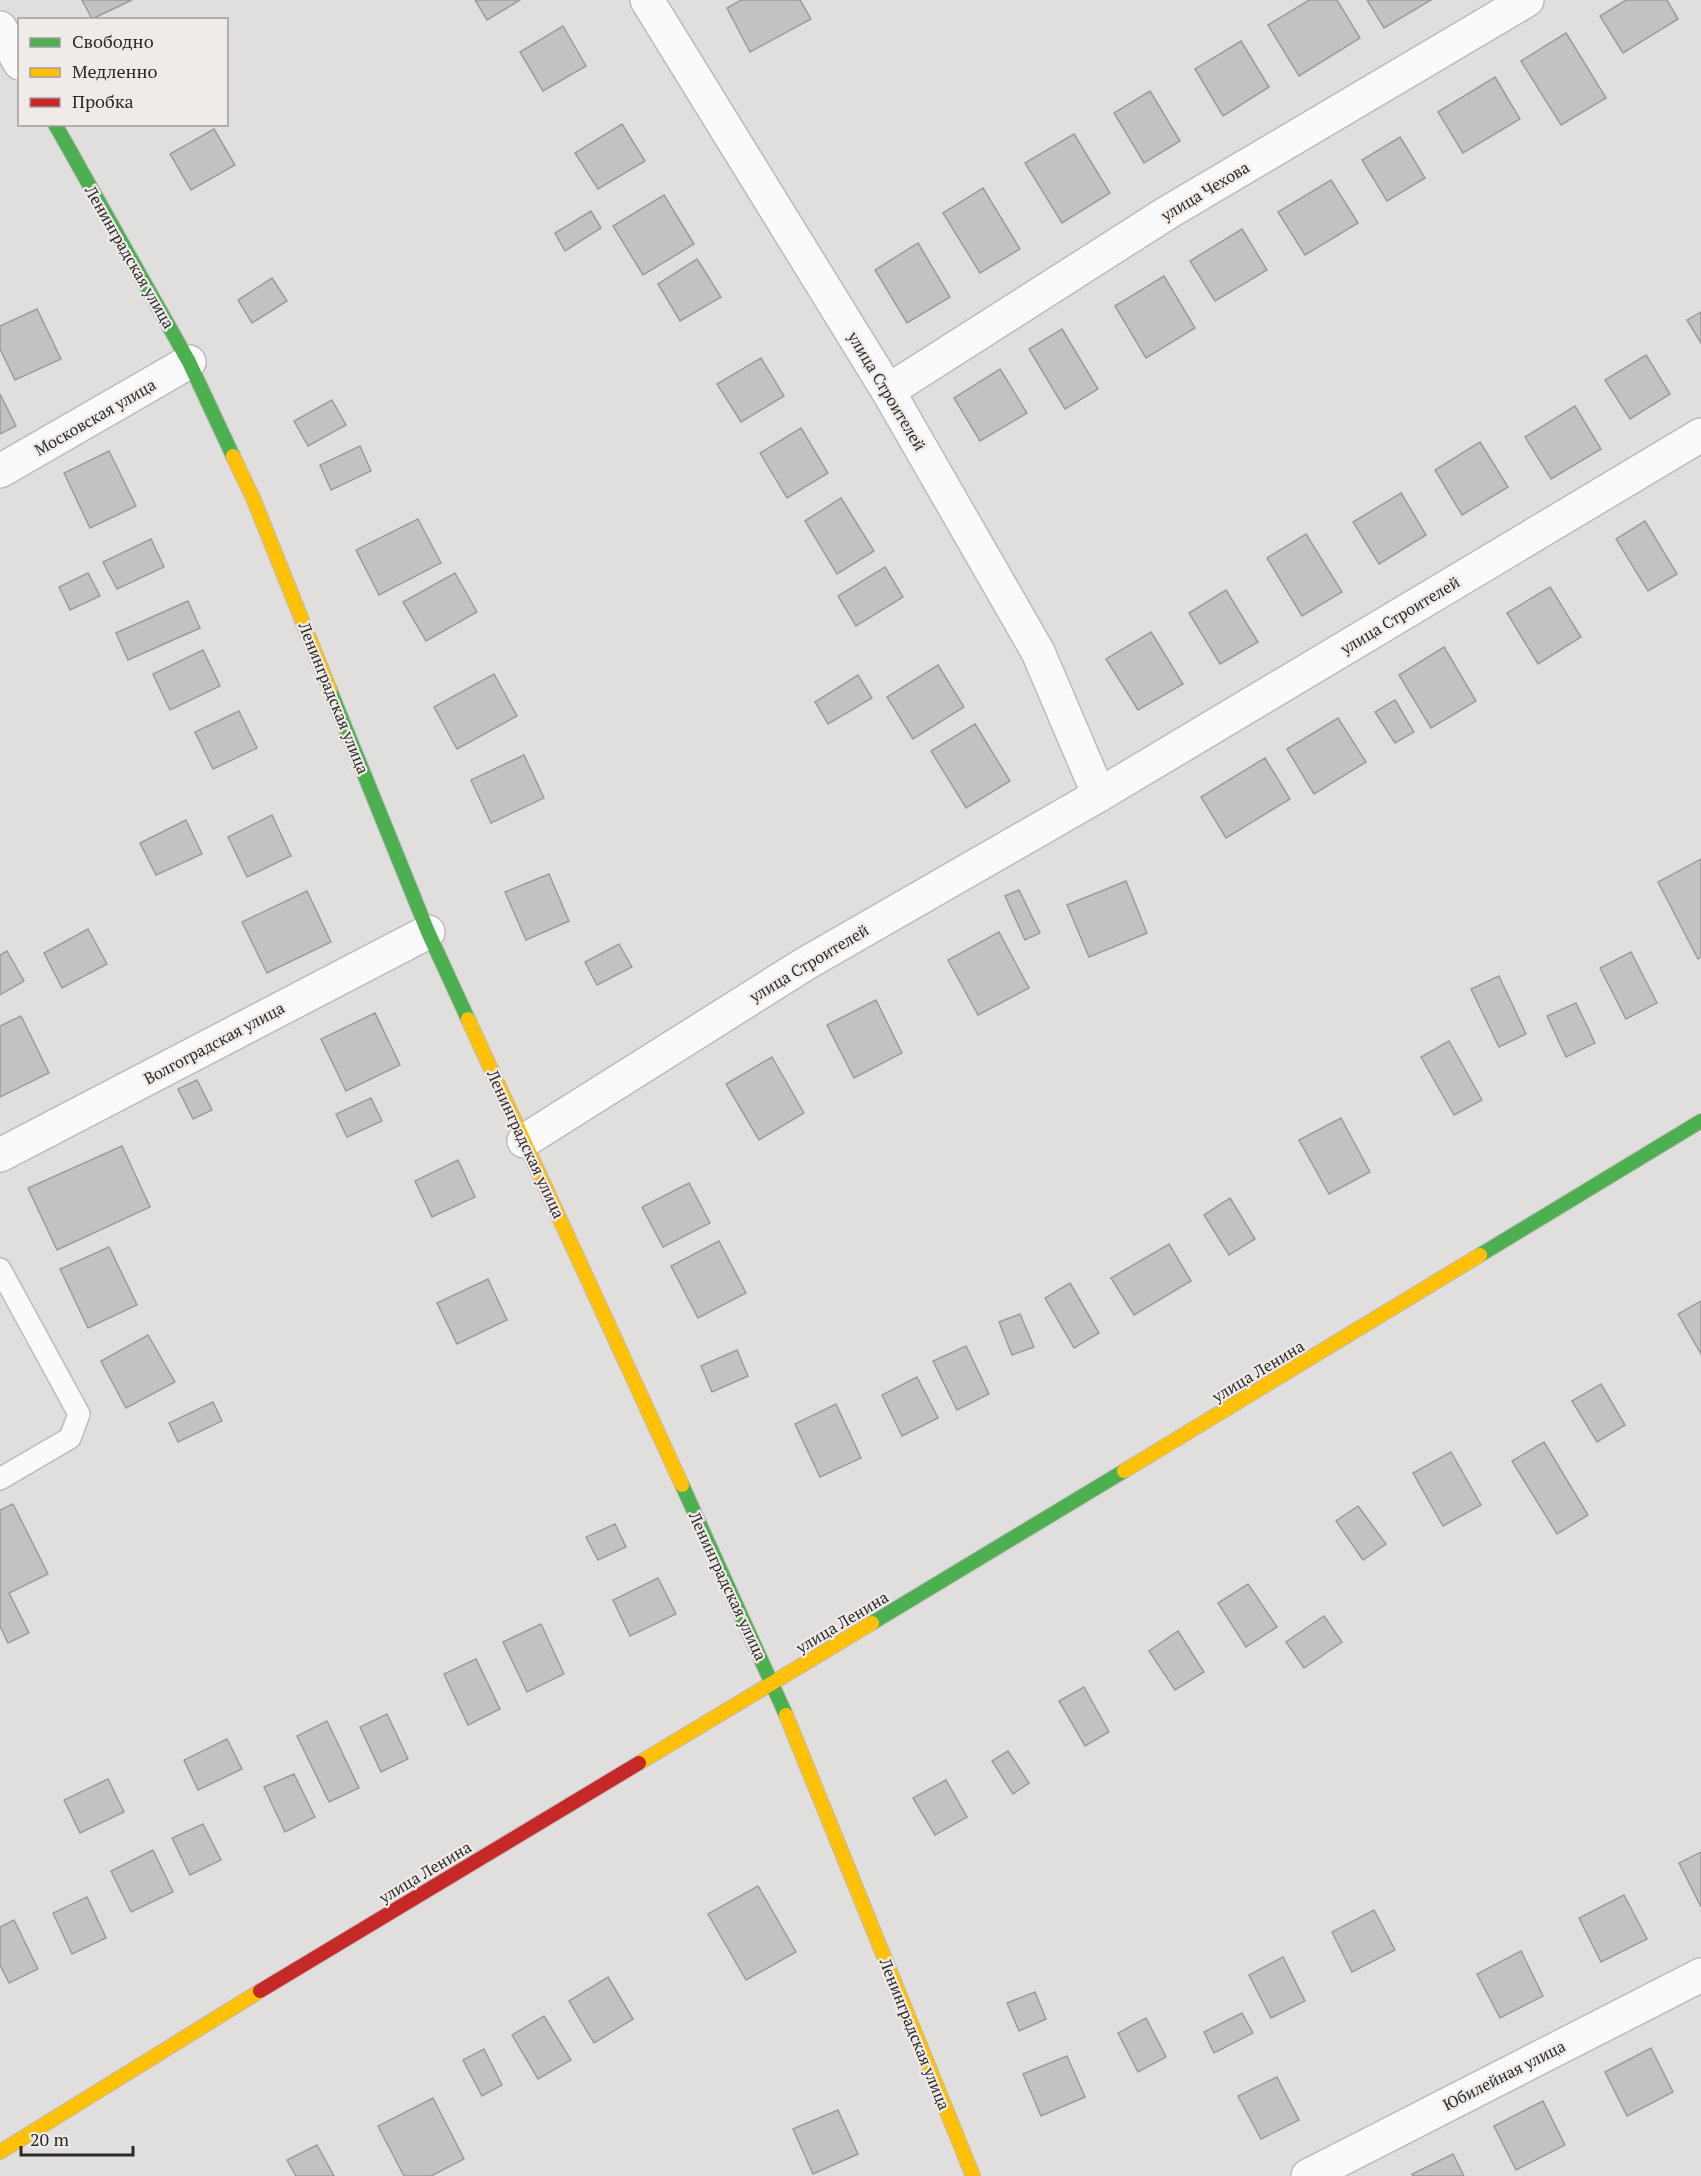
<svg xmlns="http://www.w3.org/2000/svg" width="1701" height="2176" viewBox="0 0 1701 2176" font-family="'PT Serif',serif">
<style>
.building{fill:#c3c2c0;stroke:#9e9c9b;stroke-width:1.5}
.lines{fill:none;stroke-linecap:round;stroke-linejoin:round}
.lane-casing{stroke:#bdbbba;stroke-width:24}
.street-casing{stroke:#bdbbba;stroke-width:36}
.fast-casing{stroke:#bdbbba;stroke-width:16}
.slow-casing{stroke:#bdbbba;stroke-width:16}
.jam-casing{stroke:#bdbbba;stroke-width:16}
.lane{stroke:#fafafa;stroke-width:21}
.street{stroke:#fafafa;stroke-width:33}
.fast{stroke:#4caf50;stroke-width:14}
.slow{stroke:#ffc107;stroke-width:14}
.jam{stroke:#c62828;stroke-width:14}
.labels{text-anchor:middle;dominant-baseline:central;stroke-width:4.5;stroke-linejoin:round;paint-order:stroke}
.street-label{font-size:16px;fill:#2b2a28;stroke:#f0ebe8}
</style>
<rect width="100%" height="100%" fill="#e1dfdd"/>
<g class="building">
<path d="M82 0H132L92 19Z"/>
<path d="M475 0H520L487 20Z"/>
<path d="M741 0H800L811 19 750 52 727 8Z"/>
<path d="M1309 0H1337L1360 38 1299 76 1268 25Z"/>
<path d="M1367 0H1431L1384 28Z"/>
<path d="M1626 0H1667L1678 19 1623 53 1600 16Z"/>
<path d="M563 26 586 66 543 91 520 52Z"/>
<path d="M1566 33 1606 98 1561 125 1521 61Z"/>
<path d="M1241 41 1269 87 1223 116 1195 69Z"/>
<path d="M1495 77 1520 119 1463 153 1438 112Z"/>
<path d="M1150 91 1180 141 1144 163 1114 113Z"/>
<path d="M622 124 645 161 598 189 575 153Z"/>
<path d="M214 129 235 165 191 190 170 154Z"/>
<path d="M1074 134 1110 193 1062 223 1025 163Z"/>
<path d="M1400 137 1425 178 1387 201 1362 160Z"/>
<path d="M1331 180 1358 223 1305 255 1278 212Z"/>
<path d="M983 188 1020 249 980 273 943 213Z"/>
<path d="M664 195 694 244 643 275 613 226Z"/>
<path d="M591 211 601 228 565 251 555 233Z"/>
<path d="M1242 229 1267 270 1215 301 1190 261Z"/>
<path d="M918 243 950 297 907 323 875 270Z"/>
<path d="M697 259 721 297 680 321 658 284Z"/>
<path d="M1164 276 1195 328 1146 358 1115 306Z"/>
<path d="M272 278 287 301 252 323 238 300Z"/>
<path d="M37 309 61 359 15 380 0 349V326Z"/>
<path d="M1701 312V343L1687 320Z"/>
<path d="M1062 329 1098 389 1065 409 1029 349Z"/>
<path d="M1646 355 1670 394 1630 419 1605 380Z"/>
<path d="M761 358 784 396 741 422 717 384Z"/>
<path d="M1000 369 1027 413 980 441 954 398Z"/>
<path d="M0 394 16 426 0 434Z"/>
<path d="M332 400 346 425 308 446 294 421Z"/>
<path d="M1575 406 1601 449 1551 479 1525 437Z"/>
<path d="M801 428 828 473 787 498 760 453Z"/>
<path d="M1480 442 1508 487 1462 515 1435 470Z"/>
<path d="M360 446 371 471 331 490 320 465Z"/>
<path d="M109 451 136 506 90 528 64 473Z"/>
<path d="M1401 493 1426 535 1379 564 1353 522Z"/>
<path d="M841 498 874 551 837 574 805 521Z"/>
<path d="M418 519 441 563 379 595 356 550Z"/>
<path d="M1645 521 1677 574 1648 591 1616 539Z"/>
<path d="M1306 534 1342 592 1302 616 1267 558Z"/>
<path d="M151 539 164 567 117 589 103 562Z"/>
<path d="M885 567 903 597 856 626 838 596Z"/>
<path d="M88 573 100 596 70 610 59 587Z"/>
<path d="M455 573 477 612 426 641 403 602Z"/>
<path d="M1550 587 1581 637 1538 664 1507 613Z"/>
<path d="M1226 590 1258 642 1220 664 1189 613Z"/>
<path d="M188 601 200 628 128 660 116 633Z"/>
<path d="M1151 632 1183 684 1138 710 1106 659Z"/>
<path d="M1444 647 1476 701 1431 728 1399 675Z"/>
<path d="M203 650 220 686 170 710 153 674Z"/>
<path d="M938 665 964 707 913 739 887 697Z"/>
<path d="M494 674 517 716 457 749 434 707Z"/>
<path d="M858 675 872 698 828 724 815 702Z"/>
<path d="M1395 700 1414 732 1395 743 1375 712Z"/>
<path d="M239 711 257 748 213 769 195 732Z"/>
<path d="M1338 718 1366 762 1314 794 1287 749Z"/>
<path d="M975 724 1010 781 966 808 931 751Z"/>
<path d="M524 755 544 798 491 823 471 780Z"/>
<path d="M1265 758 1290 799 1226 838 1201 797Z"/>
<path d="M272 815 291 856 247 877 228 837Z"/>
<path d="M186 820 202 854 156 875 140 843Z"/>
<path d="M1701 859V957L1698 959 1658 882Z"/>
<path d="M549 874 569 921 526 940 505 892Z"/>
<path d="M1126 881 1147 933 1089 957 1067 905Z"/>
<path d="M1019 890 1040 933 1025 940 1005 896Z"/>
<path d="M307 891 331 942 267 973 242 922Z"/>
<path d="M88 929 107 964 62 988 44 953Z"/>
<path d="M999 932 1029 988 978 1015 948 960Z"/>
<path d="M619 944 632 967 597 985 585 962Z"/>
<path d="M7 951 24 981 0 995V955Z"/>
<path d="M1631 952 1657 1003 1626 1019 1600 968Z"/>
<path d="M1499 976 1526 1034 1499 1047 1471 989Z"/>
<path d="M876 1000 902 1053 854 1078 827 1025Z"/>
<path d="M1576 1003 1595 1043 1566 1057 1547 1016Z"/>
<path d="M375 1013 400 1065 346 1091 321 1039Z"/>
<path d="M21 1016 49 1073 0 1097V1026Z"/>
<path d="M1449 1041 1482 1100 1454 1115 1421 1057Z"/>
<path d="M772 1057 804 1113 759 1140 726 1084Z"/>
<path d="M197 1080 212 1110 193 1119 178 1089Z"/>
<path d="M371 1098 382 1121 347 1137 336 1114Z"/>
<path d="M1341 1118 1370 1172 1329 1194 1299 1140Z"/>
<path d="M122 1146 150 1207 57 1250 28 1188Z"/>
<path d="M458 1160 475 1197 432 1217 415 1181Z"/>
<path d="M689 1183 710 1223 663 1247 642 1207Z"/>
<path d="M1230 1198 1255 1239 1229 1255 1204 1215Z"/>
<path d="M719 1241 746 1293 698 1318 671 1266Z"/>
<path d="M1169 1244 1191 1281 1134 1315 1111 1278Z"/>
<path d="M109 1247 137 1305 88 1328 60 1269Z"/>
<path d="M488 1279 507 1320 457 1344 437 1303Z"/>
<path d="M1070 1283 1099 1333 1074 1348 1045 1298Z"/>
<path d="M1701 1301V1354L1678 1314Z"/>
<path d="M1020 1314 1034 1347 1012 1355 999 1322Z"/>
<path d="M148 1335 175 1382 126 1408 101 1361Z"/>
<path d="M966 1346 989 1394 957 1410 933 1361Z"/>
<path d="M737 1350 748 1376 712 1392 701 1366Z"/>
<path d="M917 1377 938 1418 902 1436 882 1395Z"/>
<path d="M1601 1384 1625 1425 1597 1442 1572 1401Z"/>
<path d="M213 1402 222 1421 178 1442 169 1423Z"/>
<path d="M836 1404 861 1458 820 1477 795 1424Z"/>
<path d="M1544 1442 1588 1515 1557 1534 1512 1461Z"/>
<path d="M1451 1452 1481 1505 1443 1526 1413 1473Z"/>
<path d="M13 1504 48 1574 9 1593 29 1633 8 1643 0 1626V1510Z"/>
<path d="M1358 1506 1386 1544 1363 1560 1336 1521Z"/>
<path d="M615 1524 626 1547 598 1560 586 1537Z"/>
<path d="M658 1578 676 1614 630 1636 613 1600Z"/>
<path d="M1248 1584 1277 1627 1246 1647 1218 1603Z"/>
<path d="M1324 1616 1342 1642 1304 1668 1286 1642Z"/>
<path d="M541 1624 564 1674 527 1692 503 1642Z"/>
<path d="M1178 1631 1204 1672 1175 1690 1149 1651Z"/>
<path d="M476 1659 500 1709 468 1725 444 1674Z"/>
<path d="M1084 1687 1109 1732 1085 1746 1059 1701Z"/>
<path d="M387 1714 408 1759 381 1772 360 1727Z"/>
<path d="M327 1721 359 1788 329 1802 297 1736Z"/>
<path d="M227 1739 242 1769 198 1790 184 1760Z"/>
<path d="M1008 1751 1029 1783 1013 1794 992 1761Z"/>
<path d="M294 1774 315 1817 285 1832 264 1787Z"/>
<path d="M108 1779 124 1812 80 1833 64 1800Z"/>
<path d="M946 1780 967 1817 935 1835 913 1798Z"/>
<path d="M203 1824 221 1860 190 1875 172 1838Z"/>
<path d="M153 1850 173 1892 131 1912 111 1871Z"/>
<path d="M1701 1852V1907L1679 1863Z"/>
<path d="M758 1886 796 1952 746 1980 708 1914Z"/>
<path d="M1624 1895 1647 1939 1601 1962 1579 1918Z"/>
<path d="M87 1897 106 1938 72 1954 53 1913Z"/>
<path d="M1374 1910 1395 1950 1352 1972 1332 1932Z"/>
<path d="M14 1920 38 1969 9 1983 0 1965V1927Z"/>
<path d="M1521 1951 1543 1996 1500 2018 1477 1974Z"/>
<path d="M1283 1957 1305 2001 1271 2018 1249 1975Z"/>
<path d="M608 1977 633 2019 594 2043 569 2001Z"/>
<path d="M1035 1992 1046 2019 1019 2031 1007 2003Z"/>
<path d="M1242 2013 1253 2033 1214 2053 1204 2032Z"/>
<path d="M544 2016 571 2060 538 2079 512 2035Z"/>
<path d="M1146 2018 1166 2057 1138 2072 1118 2033Z"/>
<path d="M1651 2048 1673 2092 1627 2116 1605 2072Z"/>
<path d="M484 2049 502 2085 482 2096 463 2060Z"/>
<path d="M1067 2056 1085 2097 1041 2116 1023 2074Z"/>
<path d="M1277 2077 1299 2120 1261 2139 1238 2096Z"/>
<path d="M433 2098 464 2159 431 2176H404L378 2126Z"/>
<path d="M1543 2101 1565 2145 1516 2170 1494 2126Z"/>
<path d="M838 2110 858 2154 813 2174 793 2129Z"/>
<path d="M317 2145 334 2176H296L287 2160Z"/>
<path d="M1453 2154 1464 2176H1413L1412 2174Z"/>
</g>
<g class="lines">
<defs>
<path id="lane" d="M0 1269 79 1414 70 1438 0 1479"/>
<g id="street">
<path d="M647 0 888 391 1038 652 1099 795"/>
<path d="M0 28 20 63"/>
<path d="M888 391 1167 213 1527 0"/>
<path d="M0 471 189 362"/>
<path d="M524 1141 805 964 1099 795 1701 435"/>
<path d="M0 1155 428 932"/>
<path d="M1308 2176 1701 1975"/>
</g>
<g id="fast">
<path d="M55 124 189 362 233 456"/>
<path d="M330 690 428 932 468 1019"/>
<path d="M1480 1255 1701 1121"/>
<path d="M682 1485 786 1715"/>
<path d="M872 1623 1124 1471"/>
</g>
<g id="slow">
<path d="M233 456 253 498 330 690"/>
<path d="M468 1019 682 1485"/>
<path d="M1124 1471 1480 1255"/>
<path d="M786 1715 973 2176"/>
<path d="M639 1763 872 1623"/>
<path d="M0 2152 260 1991"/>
</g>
<path id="jam" d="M260 1991 639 1763"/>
</defs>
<use href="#lane" class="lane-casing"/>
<use href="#street" class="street-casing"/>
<use href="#fast" class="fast-casing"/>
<use href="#slow" class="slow-casing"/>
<use href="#jam" class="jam-casing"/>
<use href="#lane" class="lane"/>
<use href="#street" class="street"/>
<use href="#fast" class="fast"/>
<use href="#slow" class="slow"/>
<use href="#jam" class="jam"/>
</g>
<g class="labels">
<g class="street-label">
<text transform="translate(1205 191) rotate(-31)">улица Чехова</text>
<text transform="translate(130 257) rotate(60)">Ленинградская улица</text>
<text transform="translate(887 391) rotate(59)">улица Строителей</text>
<text transform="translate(95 417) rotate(-30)">Московская улица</text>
<text transform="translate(1400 615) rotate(-31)">улица Строителей</text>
<text transform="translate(334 698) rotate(68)">Ленинградская улица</text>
<text transform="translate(809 963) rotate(-31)">улица Строителей</text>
<text transform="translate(214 1043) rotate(-28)">Волгоградская улица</text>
<text transform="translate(526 1144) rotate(65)">Ленинградская улица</text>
<text transform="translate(1258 1371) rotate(-31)">улица Ленина</text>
<text transform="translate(728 1586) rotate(65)">Ленинградская улица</text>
<text transform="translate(842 1622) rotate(-31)">улица Ленина</text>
<text transform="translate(425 1872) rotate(-31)">улица Ленина</text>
<text transform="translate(915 2034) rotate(68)">Ленинградская улица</text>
<text transform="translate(1504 2075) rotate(-27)">Юбилейная улица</text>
</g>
</g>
<rect x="18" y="18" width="210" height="108" fill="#f0ebe8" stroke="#a19e9b" stroke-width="1.5"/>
<rect x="30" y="38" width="30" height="9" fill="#4caf50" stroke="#a19e9b" stroke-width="1.5"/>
<text x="72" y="48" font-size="18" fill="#2b2a28">Свободно</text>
<rect x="30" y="68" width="30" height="9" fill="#ffc107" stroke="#a19e9b" stroke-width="1.5"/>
<text x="72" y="78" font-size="18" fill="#2b2a28">Медленно</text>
<rect x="30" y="98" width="30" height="9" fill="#c62828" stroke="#a19e9b" stroke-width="1.5"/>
<text x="72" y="108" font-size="18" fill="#2b2a28">Пробка</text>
<path d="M21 2146v9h112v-9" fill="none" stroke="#2b2a28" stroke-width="3"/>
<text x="30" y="2146" font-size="18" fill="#2b2a28" stroke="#f0ebe8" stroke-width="4.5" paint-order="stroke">20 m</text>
</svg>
